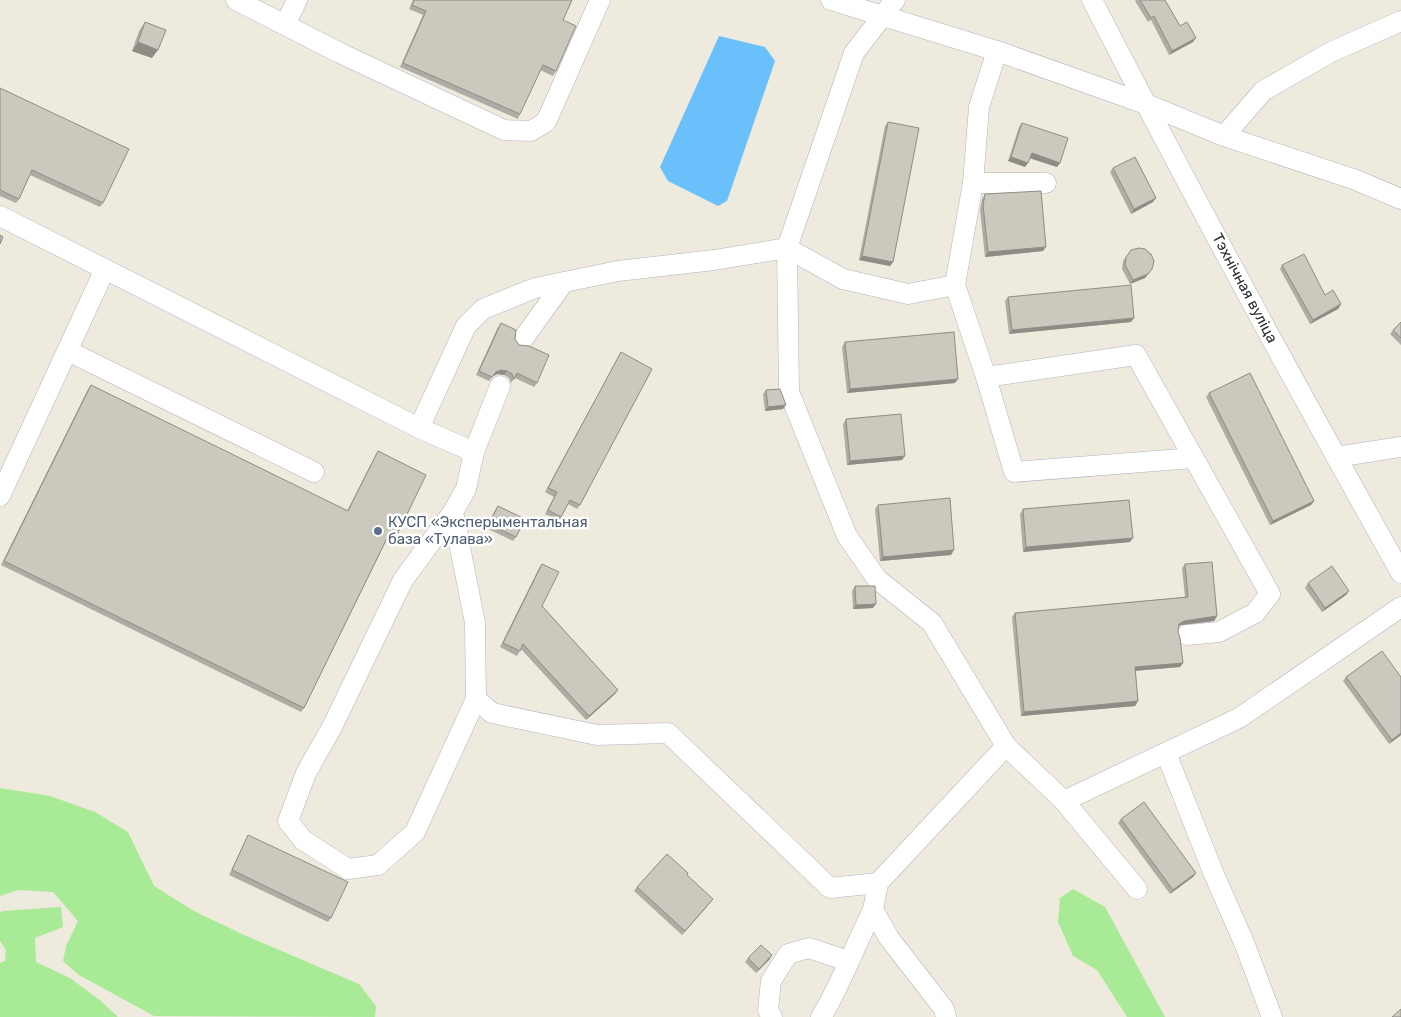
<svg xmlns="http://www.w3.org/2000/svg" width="1401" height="1017" viewBox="0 0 1401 1017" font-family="Rubik,sans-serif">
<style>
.green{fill:#a8ea96}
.water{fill:#69c0fa}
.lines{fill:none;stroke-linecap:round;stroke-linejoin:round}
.minor-casing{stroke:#b2b3c1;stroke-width:21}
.minor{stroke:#fff;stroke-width:20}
.wall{fill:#afaca3}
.shaded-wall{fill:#8e8c84}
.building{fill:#cbc8bd;stroke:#8e8c84}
.service-dot{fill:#5c6f8a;stroke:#fff;stroke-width:2}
.labels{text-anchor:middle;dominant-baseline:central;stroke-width:5;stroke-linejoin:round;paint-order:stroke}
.street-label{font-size:15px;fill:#2d2d2d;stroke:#fff}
.service-label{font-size:15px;fill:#4e5e75;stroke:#fff;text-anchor:start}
</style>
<rect width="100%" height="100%" fill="#efeade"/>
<g class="green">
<path d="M0 788 50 796 95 812 128 832 154 886 192 910 244 935 359 984 376 1006 375 1017 154 1016 79 975 63 961 66 946 78 921 53 892 18 890 0 896Z"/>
<path d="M1073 889 1105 907 1165 1017H1127L1097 970 1073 956 1058 922 1060 898Z"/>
<path d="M61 907 63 927 35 938 36 962 70 978 101 1001 118 1017H0V963L5 961 6 950 0 941V913L3 911Z"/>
</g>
<path class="water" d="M719 36 765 47 775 61 727 201 718 206 668 181 660 167Z"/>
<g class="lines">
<defs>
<g id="minor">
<path d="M236 0 340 53 504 130 531 131 546 122 600 0"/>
<path d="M831 0 997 51 1146 104 1224 136 1356 180 1401 199"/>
<path d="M895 0 854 53 787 248 789 392 847 536 877 579 932 623 1006 746 1064 801 1137 889"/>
<path d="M1092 0C1191 193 1295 384 1401 573"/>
<path d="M285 25 297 0"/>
<path d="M997 51 979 107 973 183H1046"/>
<path d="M1224 136 1263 91 1331 52 1401 21"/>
<path d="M0 216 419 428 466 326 483 309 535 288 618 271 714 260 787 248 843 279 908 294 955 285 973 183"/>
<path d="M955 285 986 377 1136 355 1270 594 1255 613 1219 632 1187 635"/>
<path d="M523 339 564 282"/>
<path d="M68 351 314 472"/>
<path d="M986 377 1014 472 1194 458"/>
<path d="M419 428 474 452 500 386"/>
<path d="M1336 457 1401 447"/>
<path d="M0 496 105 269"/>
<path d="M453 512 475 623 476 699 415 832 378 865 348 869 303 840 288 821 306 773 332 727 403 580 453 512 466 489 474 452"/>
<path d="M476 699 492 713 597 735 668 733 830 888 878 883"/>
<path d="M1166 753 1213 872 1245 945 1272 1017"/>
<path d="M1064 801 1239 718 1401 607"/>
<path d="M772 1017 768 1010 771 981 788 954 809 948 848 961"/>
<path d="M821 1017C842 983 855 945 873 910"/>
<path d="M946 1017 944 1009 889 938 873 910 878 883 1006 746"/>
</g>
</defs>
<use href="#minor" class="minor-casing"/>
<use href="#minor" class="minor"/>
</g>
<g class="wall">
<path d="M413 0H572L563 20 556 71 553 76 540 70 520 114 518 119 400 67 423 15 409 9Z"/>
<path d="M1136 0H1165L1180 26 1193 42 1169 55 1151 20 1148 22 1135 1Z"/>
<path d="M145 22 152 58 132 51 139 31Z"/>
<path d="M0 88 103 203 100 207 30 175 19 199 16 203 0 196Z"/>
<path d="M888 122 893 262 890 266 859 260 885 126Z"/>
<path d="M1022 123 1060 163 1057 167 1030 158 1025 167 1008 161 1019 127Z"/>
<path d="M1113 168 1153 202 1131 214 1110 172Z"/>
<path d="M985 194 1043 251 985 257 980 210 982 199Z"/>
<path d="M1126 257 1152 269 1145 278 1130 284 1122 269 1123 261Z"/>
<path d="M1282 265 1325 295 1341 304 1338 309 1310 324 1280 269Z"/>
<path d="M1008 297 1131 322 1009 334 1005 301Z"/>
<path d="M1401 322V345L1390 334 1393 330Z"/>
<path d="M501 323 515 339 537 383 534 387 515 378 511 383 509 378 504 375 498 374 493 376 489 381 476 375 498 327Z"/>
<path d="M845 342 955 383 847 393 842 347Z"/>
<path d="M621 352 580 505 577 509 568 504 559 521 545 514 554 497 545 492Z"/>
<path d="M91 385 347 511 375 456 378 451 397 535 394 539 388 537 304 708 301 712 1 565 88 389Z"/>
<path d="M766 390 783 409 765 411 763 394Z"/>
<path d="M1209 393 1314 501 1311 505 1270 525 1206 397Z"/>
<path d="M846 419 902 460 847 465 843 424Z"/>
<path d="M878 505 951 555 880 561 875 509Z"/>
<path d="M498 506 516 537 513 541 486 528 495 510Z"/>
<path d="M1023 509 1130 542 1023 552 1020 514Z"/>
<path d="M542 564V606L618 690 615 694 586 720 521 649 517 656 500 647 539 568Z"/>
<path d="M1185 564 1217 616 1214 621 1181 625 1179 626 1178 632 1183 663 1180 667 1135 671 1138 701 1135 706 1021 716 1012 617 1015 613 1185 597 1182 568Z"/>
<path d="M1308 583 1346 595 1322 612 1305 588Z"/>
<path d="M855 586 873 608 853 609 852 591Z"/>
<path d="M1346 677 1401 735 1389 744 1343 681Z"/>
<path d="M1121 819 1196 873 1193 877 1170 894 1118 823Z"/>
<path d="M248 835 331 918 328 922 229 875 246 839Z"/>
<path d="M687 875 710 903 682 935 634 891 637 887Z"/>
<path d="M772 955 769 960 756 973 745 962 748 958Z"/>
</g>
<g class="shaded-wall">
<path d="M1196 38 1193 42 1169 55 1172 51Z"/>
<path d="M138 42 158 50 152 58 132 51Z"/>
<path d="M1032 153 1060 163 1057 167 1029 158Z"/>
<path d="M1011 157 1028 163 1025 167 1008 161Z"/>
<path d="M1156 198 1153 202 1131 214 1134 209Z"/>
<path d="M1046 247 1043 251 985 257 988 252Z"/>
<path d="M862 256 893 262 890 266 859 260Z"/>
<path d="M1152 269 1145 278 1130 284 1133 280Z"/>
<path d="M1341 304 1338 309 1310 324 1313 320Z"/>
<path d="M1134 318 1131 322 1009 334 1012 330Z"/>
<path d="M501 370 507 371 504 375 498 374 493 376 489 381 496 372Z"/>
<path d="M958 379 955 383 847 393 850 389Z"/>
<path d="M786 405 783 409 765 411 768 407Z"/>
<path d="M905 456 902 460 847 465 850 461Z"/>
<path d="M1314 501 1311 505 1270 525 1273 521Z"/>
<path d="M1133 538 1130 542 1023 552 1026 547Z"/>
<path d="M954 550 951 555 880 561 883 557Z"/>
<path d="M1349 591 1346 595 1322 612 1325 608Z"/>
<path d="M876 604 873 608 853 609 856 605Z"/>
<path d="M1217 616 1214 621 1181 625 1176 628 1179 624 1184 621Z"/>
<path d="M1183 663 1180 667 1132 671 1135 667Z"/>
<path d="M618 690 615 694 586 720 589 716Z"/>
<path d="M1138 701 1135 706 1021 716 1024 712Z"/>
<path d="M1401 733V735L1389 744 1392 740Z"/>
<path d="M1196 873 1193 877 1170 894 1173 890Z"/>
<path d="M713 899 710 903 682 935 685 931Z"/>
<path d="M772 955 769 960 756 973 759 969Z"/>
</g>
<g class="building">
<path d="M414 0H572L563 20 576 26 556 71 543 65 520 114 403 63 426 11 412 5Z"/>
<path d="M1140 0H1165L1180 26 1187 22 1196 38 1172 51 1154 16 1151 18Z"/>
<path d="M145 22 166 30 158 50 138 42Z"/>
<path d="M0 88 129 149 103 203 32 170 19 199 0 190Z"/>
<path d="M888 122 919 128 893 262 862 256Z"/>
<path d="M1022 123 1068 138 1060 163 1032 153 1028 163 1011 157Z"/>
<path d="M1135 157 1156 198 1134 209 1113 168Z"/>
<path d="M1041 191 1046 247 988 252 983 205 985 194Z"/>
<path d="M0 235 3 237 0 244Z"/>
<path d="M1139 248 1145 249 1151 254 1154 261 1152 269 1148 274 1133 280 1125 265 1126 257 1131 250Z"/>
<path d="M1304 254 1325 295 1333 290 1341 304 1313 320 1282 265Z"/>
<path d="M1131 285 1134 318 1012 330 1008 297Z"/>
<path d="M1401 322V338L1393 330Z"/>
<path d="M501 323 516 330 515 339 519 345 529 346 549 355 537 383 517 373 514 379 512 374 507 371 501 370 496 372 492 377 479 371Z"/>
<path d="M954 332 958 379 850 389 845 342Z"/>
<path d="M621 352 652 369 580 505 570 500 561 517 548 510 557 492 548 488Z"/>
<path d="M1250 373 1314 501 1273 521 1209 393Z"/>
<path d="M91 385 348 511 378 451 426 475 397 535 390 532 304 708 4 561Z"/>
<path d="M780 389 786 405 768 407 766 390Z"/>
<path d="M901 414 905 456 850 461 846 419Z"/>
<path d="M950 498 954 550 883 557 878 505Z"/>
<path d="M1129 500 1133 538 1026 547 1023 509Z"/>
<path d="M498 506 525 519 516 537 489 524Z"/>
<path d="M1212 562 1217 616 1184 621 1179 624 1178 632 1180 638 1183 663 1135 667 1138 701 1024 712 1015 613 1188 597 1185 564Z"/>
<path d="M542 564 559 572 542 606 618 690 589 716 523 644 520 651 503 643Z"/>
<path d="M1332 566 1349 591 1325 608 1308 583Z"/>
<path d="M855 586H875L876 604 856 605Z"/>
<path d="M1382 651 1401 677V733L1392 740 1346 677Z"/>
<path d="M1144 802 1196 873 1173 890 1121 819Z"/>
<path d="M248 835 348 882 331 918 232 870Z"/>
<path d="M667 854 688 873 687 875 713 899 685 931 637 887Z"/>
<path d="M761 945 772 955 759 969 748 958Z"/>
<path d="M1401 1009V1017H1392Z"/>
</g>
<circle class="service-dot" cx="378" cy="531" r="5"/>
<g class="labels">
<g class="street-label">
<text transform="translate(1245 288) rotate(62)">Тэхнічная вуліца</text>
</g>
<g class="service-label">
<text x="388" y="522">КУСП «Эксперыментальная<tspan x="388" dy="17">база «Тулава»</tspan></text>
</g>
</g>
</svg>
